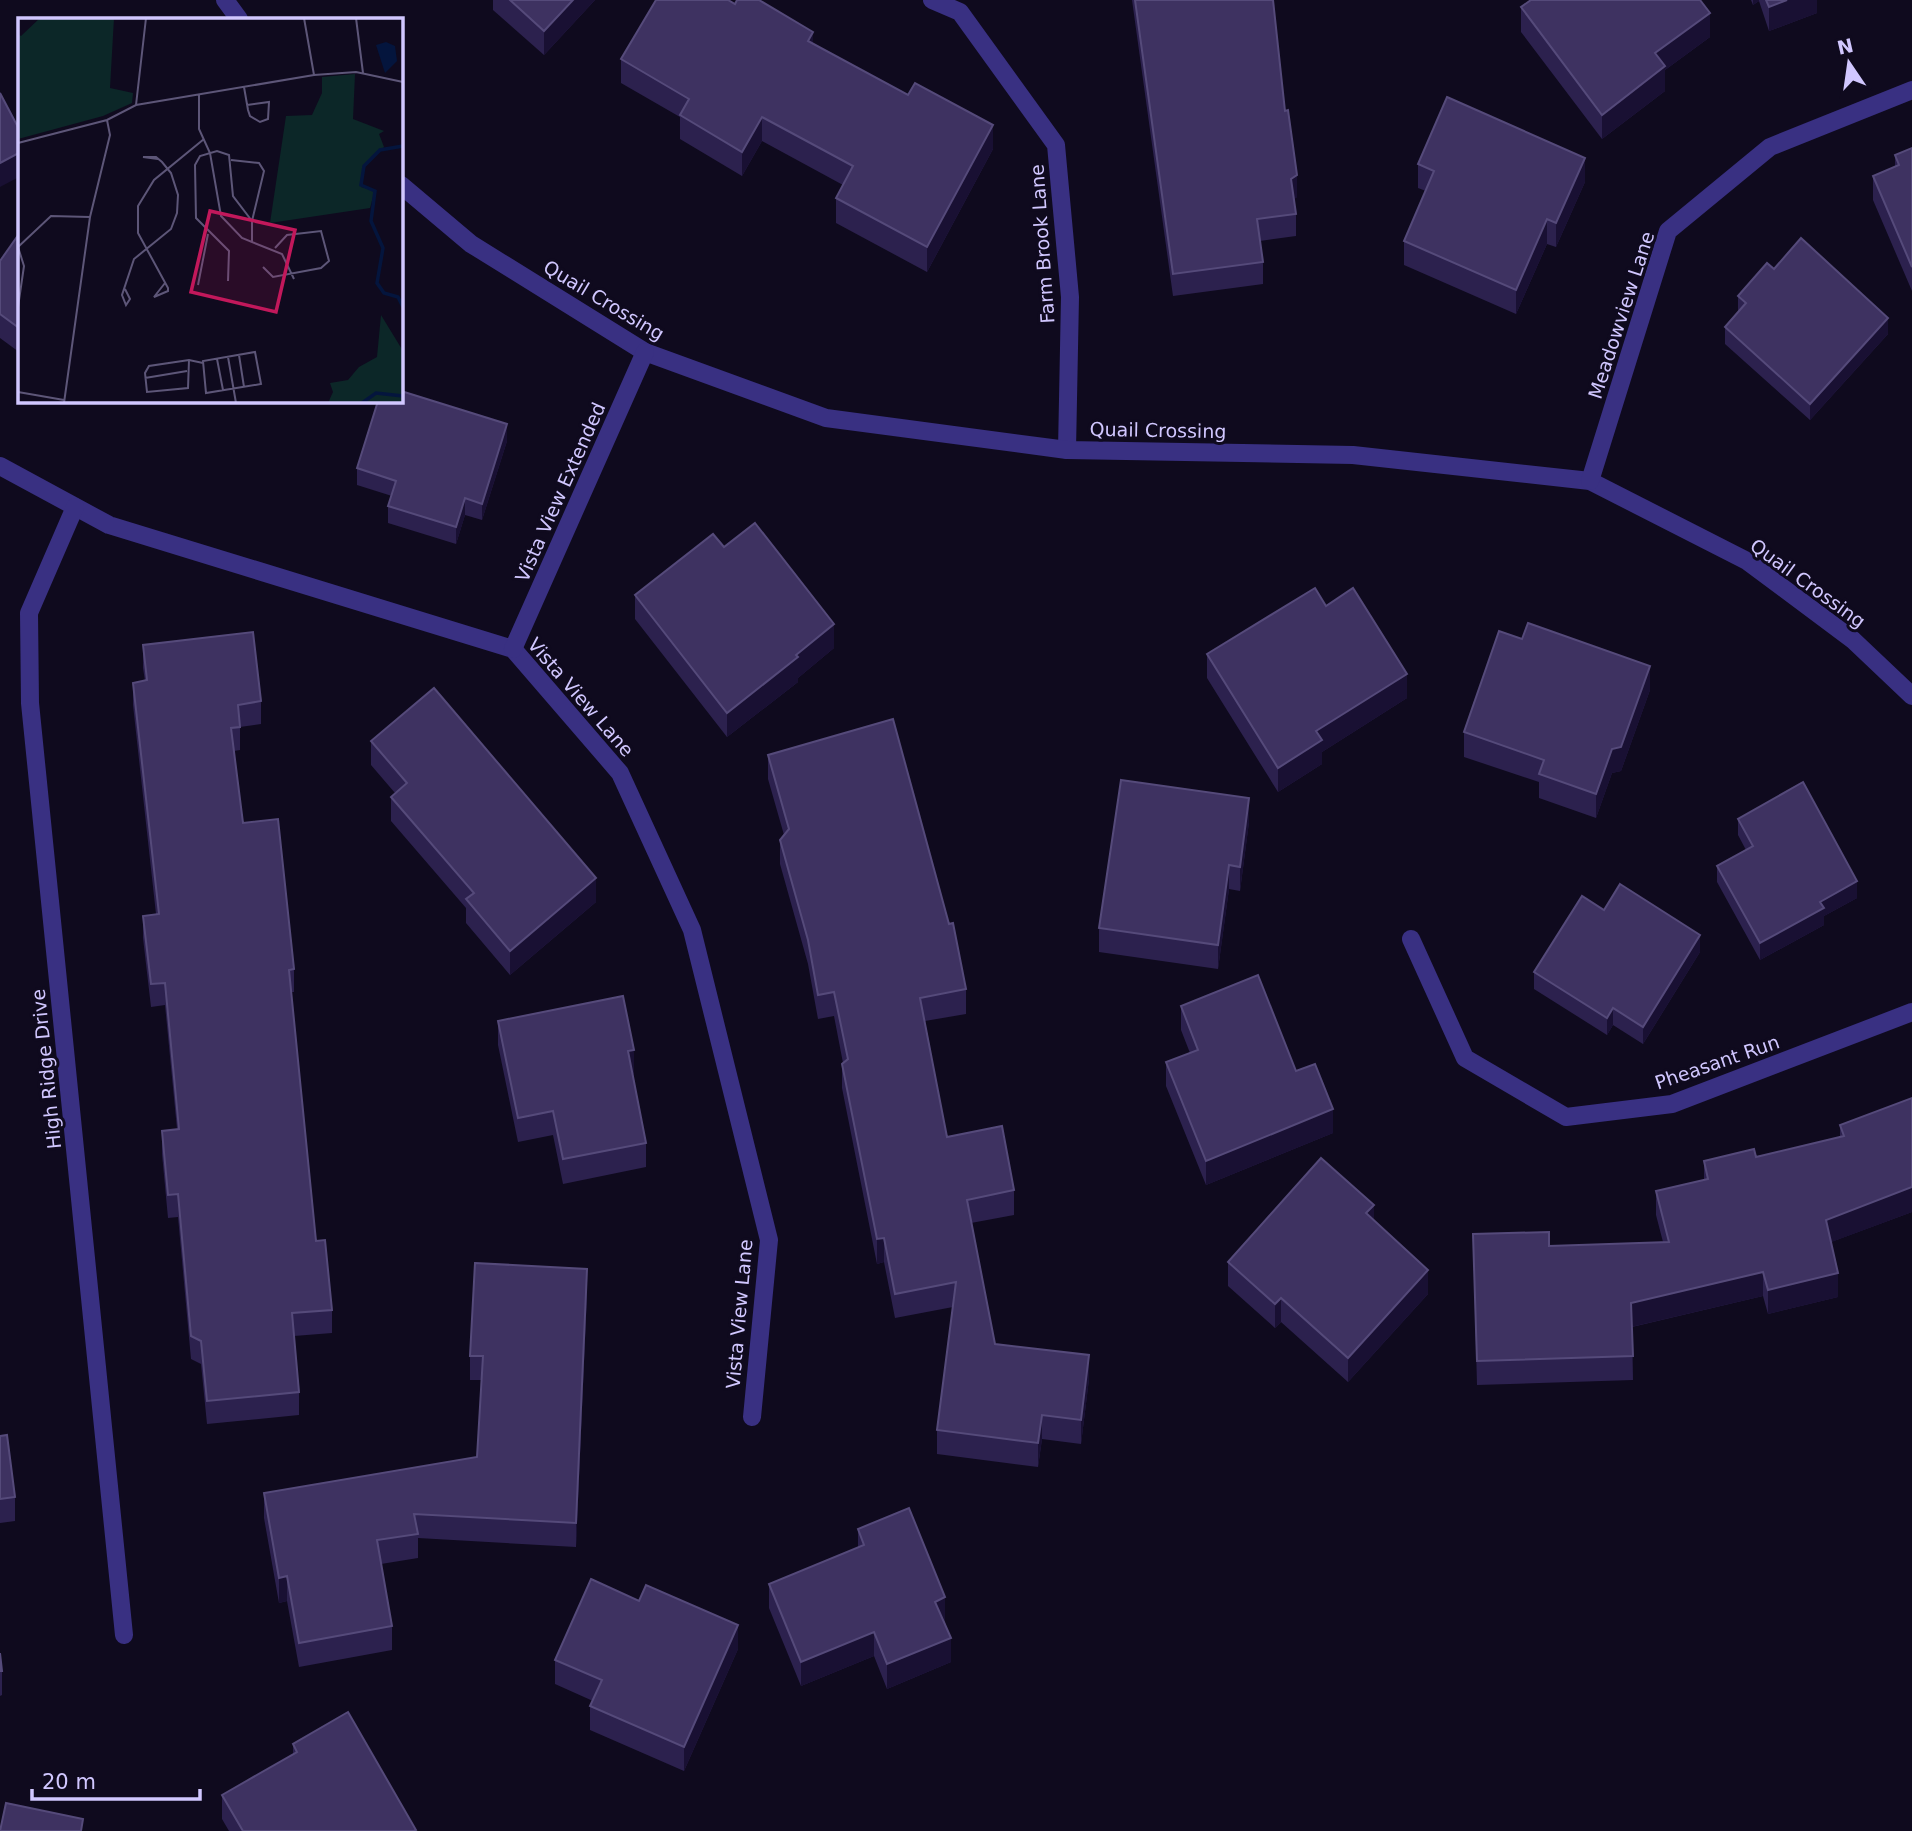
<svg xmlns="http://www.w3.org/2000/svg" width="1912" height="1831" viewBox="0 0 1912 1831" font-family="'DejaVu Sans',sans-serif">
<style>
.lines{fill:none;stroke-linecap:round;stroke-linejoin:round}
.minor{stroke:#393082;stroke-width:18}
.wall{fill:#2c214e}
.shaded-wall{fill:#191033}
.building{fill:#3e3261;stroke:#554a7a;stroke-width:2}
.labels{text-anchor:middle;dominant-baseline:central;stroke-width:6;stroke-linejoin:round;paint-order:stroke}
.street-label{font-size:19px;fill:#d1c7ff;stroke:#0f0a1e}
.inset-river{fill:none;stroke:#04153d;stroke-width:3.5}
.inset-road{fill:none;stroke:#5d5678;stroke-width:2}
.view{fill:#c2185b;fill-opacity:0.15;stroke:#c2185b;stroke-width:3.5}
.inset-edge{fill:none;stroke:#d1c7ff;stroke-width:3.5}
</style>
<rect width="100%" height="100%" fill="#0f0a1e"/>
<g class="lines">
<g class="minor">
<path d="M225 0 239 19"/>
<path d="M932 0 960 12 1056 145 1070 297 1067 450"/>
<path d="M401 185 471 244 645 352 826 418 1067 450 1353 455 1590 481 1747 561 1853 640 1912 696"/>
<path d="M0 466 109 525 513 649 620 773 692 930 769 1240 752 1417"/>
<path d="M1590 481 1668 231 1770 147 1912 90"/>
<path d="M75 507 29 613 30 703 124 1635"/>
<path d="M513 649 645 352"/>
<path d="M1411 939 1465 1058 1566 1117 1672 1104 1912 1012"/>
</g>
</g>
<g class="wall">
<path d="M493 0H595L544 55 493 10Z"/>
<path d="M1132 0H1273L1285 111 1297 197 1294 199 1296 214V236L1260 241 1263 262V284L1173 296Z"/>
<path d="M1751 0H1817V13L1769 31 1759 1 1753 5Z"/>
<path d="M1521 7 1710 37 1665 70V91L1602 139 1521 32Z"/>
<path d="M813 44 993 149 927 272 836 223V198L843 185 762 141 742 176 680 139V117L621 83V59Z"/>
<path d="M1912 148V291L1873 200V176L1895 167V155Z"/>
<path d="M1418 164 1585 182 1556 247 1547 244 1516 314 1404 265V241L1426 191 1418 188Z"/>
<path d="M19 234V352L0 338V261Z"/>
<path d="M1738 296 1888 334 1810 420 1725 344V327L1738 312Z"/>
<path d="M507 441 482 520 465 515 456 544 388 523V506L392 496 357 485V468Z"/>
<path d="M724 547 834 648 798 678V682L727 737 635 619V595Z"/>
<path d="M1326 606 1407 698 1322 752V764L1278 792 1207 678V654Z"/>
<path d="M143 645 261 701V724L240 727V750L234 751 243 823 294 969V992H291L316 1241 332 1310V1333L294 1336 299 1392V1415L207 1424 201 1364 191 1359 178 1217 168 1218 162 1154V1131L177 1129 165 1005 151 1007 143 938V916L156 914 133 705V683L145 681 143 668Z"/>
<path d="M1650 690 1621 771 1612 773 1596 818 1539 798V782L1464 757V732Z"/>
<path d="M371 741 596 902 510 975 466 923V908L391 821V797L395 793 371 765Z"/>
<path d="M768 755 966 989V1014L925 1021 947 1137 1014 1190V1215L971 1223 995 1344 1089 1379 1081 1444 1042 1439 1038 1467 937 1454V1430L953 1307 895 1318 884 1262 877 1264 842 1088V1064L843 1063 834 1016 818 1019 808 964 780 864V840L784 835 768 779Z"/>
<path d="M1738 819 1857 898 1824 916V925L1760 960 1717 882V866L1746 850 1738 835Z"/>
<path d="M1249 822 1240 891 1229 889 1218 969 1099 952V928Z"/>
<path d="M1604 910 1700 952 1643 1044 1613 1025 1607 1035 1534 989V972Z"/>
<path d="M1181 1006 1296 1071 1333 1133 1206 1185 1166 1086V1062L1190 1053 1181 1030Z"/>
<path d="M498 1021 634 1074H633L646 1143V1167L563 1184 553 1135 518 1142 498 1045Z"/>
<path d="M1840 1125 1912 1212 1831 1242 1838 1297 1768 1314 1763 1296 1632 1327 1633 1380 1477 1385 1473 1234 1549 1246 1663 1242 1656 1215V1191L1704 1180V1161L1756 1157 1840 1137Z"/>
<path d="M1374 1220 1428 1294 1348 1382 1281 1322 1275 1328 1228 1286V1262Z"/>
<path d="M587 1293 576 1547 418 1538V1558L381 1564 392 1626V1650L299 1667 287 1601 279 1603 264 1518V1493L477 1457 482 1380H470V1356Z"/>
<path d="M0 1436 15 1497V1521L0 1523Z"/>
<path d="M858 1529 945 1622 951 1662 887 1689 874 1656 801 1686 769 1608V1584L858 1548Z"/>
<path d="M738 1649 684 1771 590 1730V1706L593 1701 555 1684V1660Z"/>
<path d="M0 1653 2 1671V1695L0 1696Z"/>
<path d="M293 1744 416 1831H229L222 1819V1795L293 1754Z"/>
</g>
<g class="shaded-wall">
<path d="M573 0H595L544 55V31Z"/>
<path d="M1753 0H1759V1L1753 5Z"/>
<path d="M1787 0H1817V13L1769 31V7Z"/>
<path d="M1710 13V37L1665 70V91L1602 139V115L1655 53Z"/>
<path d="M813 32V56L808 41Z"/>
<path d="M762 117V141L742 176V152Z"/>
<path d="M993 125V149L927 272V247Z"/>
<path d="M19 153V177L0 187V163Z"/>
<path d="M1585 158V182L1556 247V223Z"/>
<path d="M1297 175V197L1291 201V179Z"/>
<path d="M1547 219V244L1516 314V290Z"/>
<path d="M1888 318V334L1810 420V404Z"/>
<path d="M507 424V441L482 520V504Z"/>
<path d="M465 498V515L456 544V527Z"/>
<path d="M834 624V648L798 678V682L727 737V713Z"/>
<path d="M1650 666V690L1621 771 1612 773 1596 818V794L1612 749Z"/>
<path d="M1407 674V698L1322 752V764L1278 792V768L1316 731Z"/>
<path d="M1249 798V822L1240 891V867Z"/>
<path d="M1229 865V889L1218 969V945Z"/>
<path d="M596 878V902L510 975V951Z"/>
<path d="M1857 881V898L1824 916V925L1760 960V943L1820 902Z"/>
<path d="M1700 935V952L1643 1044V1027Z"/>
<path d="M1613 1008V1025L1607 1035V1018Z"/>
<path d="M634 1050V1074L628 1075V1051Z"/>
<path d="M1333 1109V1133L1206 1185V1161Z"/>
<path d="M1912 1187V1212L1826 1244V1220Z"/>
<path d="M1374 1205V1229L1366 1213Z"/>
<path d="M884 1238V1262L877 1264V1239Z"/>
<path d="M587 1269V1293L576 1547V1523Z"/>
<path d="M1428 1270V1294L1348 1382V1358Z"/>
<path d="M1763 1272V1296L1631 1327V1303Z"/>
<path d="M1838 1273V1297L1768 1314V1290Z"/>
<path d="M1281 1298V1322L1275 1328V1304Z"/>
<path d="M1089 1355V1379L1081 1444V1420Z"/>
<path d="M1042 1415V1439L1038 1467V1443Z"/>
<path d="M287 1576V1601L279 1603V1578Z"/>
<path d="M945 1597V1622L935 1602Z"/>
<path d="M738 1625V1649L684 1771V1747Z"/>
<path d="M874 1632V1656L801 1686V1662Z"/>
<path d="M951 1638V1662L887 1689V1664Z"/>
</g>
<g class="building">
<path d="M510 0H573L544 31Z"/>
<path d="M656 0H728L735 4 737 0H759L813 32 808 41 908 95 915 83 993 125 927 247 836 198 853 166 762 117 742 152 680 115 689 99 621 59Z"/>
<path d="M1135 0H1273L1285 111 1288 110 1297 175 1291 179 1296 214 1257 219 1263 262 1173 274Z"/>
<path d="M1531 0H1700L1710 13 1655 53 1665 66 1602 115 1521 7Z"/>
<path d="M1766 0H1787L1769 7Z"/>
<path d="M0 93 19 129V153L0 163Z"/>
<path d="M1447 97 1585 158 1556 223 1547 219 1516 290 1404 241 1434 171 1418 164Z"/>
<path d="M1912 148V267L1873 176 1899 165 1895 155Z"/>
<path d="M19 234V328L0 314V261Z"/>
<path d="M1801 238 1888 318 1810 404 1725 327 1746 303 1738 296 1767 263 1774 269Z"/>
<path d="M401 391 507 424 482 504 465 498 456 527 388 506 396 481 357 468 378 401H401Z"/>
<path d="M755 523 834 624 796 655 798 657 727 713 635 595 713 534 724 547Z"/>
<path d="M1315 588 1326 606 1353 588 1407 674 1316 731 1322 740 1278 768 1207 654Z"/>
<path d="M1528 623 1650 666 1621 747 1612 749 1596 794 1539 774 1544 760 1464 732 1499 631 1522 639Z"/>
<path d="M253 632 261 701 238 705 240 727 231 728 243 823 278 819 294 969 289 970 316 1241 325 1240 332 1310 292 1313 299 1392 207 1401 201 1341 191 1336 178 1194 168 1195 162 1131 179 1129 165 983 151 984 143 916 159 914 133 683 147 680 143 645Z"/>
<path d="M434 688 596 878 510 951 466 899 474 893 391 797 407 783 371 741Z"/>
<path d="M893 719 949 924 953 923 966 989 920 998 947 1137 1002 1126 1014 1190 967 1200 995 1344 1089 1355 1081 1420 1042 1415 1038 1443 937 1430 956 1282 895 1294 884 1238 877 1239 842 1064 848 1059 834 992 818 995 808 940 780 840 789 829 768 755Z"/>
<path d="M1121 780 1249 798 1240 867 1229 865 1218 945 1099 928Z"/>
<path d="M1803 782 1857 881 1820 902 1824 908 1760 943 1717 866 1753 846 1738 819Z"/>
<path d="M1620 884 1700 935 1643 1027 1613 1008 1607 1018 1534 972 1582 896 1604 910Z"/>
<path d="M1258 975 1296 1071 1315 1064 1333 1109 1206 1161 1166 1062 1198 1050 1181 1006Z"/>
<path d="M623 996 634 1050 628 1051 646 1143 563 1159 553 1111 518 1118 498 1021Z"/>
<path d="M1912 1098V1187L1826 1220 1838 1273 1768 1290 1763 1272 1631 1303 1633 1356 1477 1361 1473 1234 1549 1232V1246L1669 1242 1656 1191 1708 1179 1704 1161 1754 1149 1756 1157 1844 1136 1840 1125Z"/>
<path d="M1321 1158 1374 1205 1366 1213 1428 1270 1348 1358 1281 1298 1275 1304 1228 1262Z"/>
<path d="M475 1263 587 1269 576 1523 414 1514 418 1534 377 1540 392 1626 299 1643 287 1576 279 1578 264 1493 477 1457 483 1356H470Z"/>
<path d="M7 1435 15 1497 0 1499V1436Z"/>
<path d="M909 1508 945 1597 935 1602 951 1638 887 1664 874 1632 801 1662 769 1584 864 1545 858 1529Z"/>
<path d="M591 1579 639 1601 646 1585 738 1625 684 1747 590 1706 602 1680 555 1660Z"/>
<path d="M0 1653 2 1671H0Z"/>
<path d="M348 1712 416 1830 414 1831H243L222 1795 297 1752 293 1744Z"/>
<path d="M6 1803 83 1819 81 1831H0Z"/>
</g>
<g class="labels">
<g class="street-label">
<text transform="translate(1042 244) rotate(-94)">Farm Brook Lane</text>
<text transform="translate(604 300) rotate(31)">Quail Crossing</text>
<text transform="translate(1621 315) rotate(-72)">Meadowview Lane</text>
<text transform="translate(1158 430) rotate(1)">Quail Crossing</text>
<text transform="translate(560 492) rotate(-66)">Vista View Extended</text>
<text transform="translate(1808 583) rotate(36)">Quail Crossing</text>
<text transform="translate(581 697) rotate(49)">Vista View Lane</text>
<text transform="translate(1717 1062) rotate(-19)">Pheasant Run</text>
<text transform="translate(46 1069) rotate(-96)">High Ridge Drive</text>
<text transform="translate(739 1314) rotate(-85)">Vista View Lane</text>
</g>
</g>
<g transform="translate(18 18)">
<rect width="385" height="385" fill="#0f0a1e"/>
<path d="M22 0H96L92 70 115 75 114 85 85 98 0 121V16L3 18ZM337 56 335 101 366 113 361 116 366 129 345 151 343 169 357 172 352 190 252 205 268 98 294 97 304 75V59ZM363 297 385 333V385H310L315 374 312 365 330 362 341 349 359 339Z" fill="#0c2728"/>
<path d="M368 24 377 28 379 43 367 55 358 27Z" fill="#04153d"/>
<path class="inset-river" d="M385 128 362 132 346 148 343 167 357 173 353 203 365 230 359 265 366 275 380 279 385 289M344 385 358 375 385 378"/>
<path class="inset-road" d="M286 0 296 57M338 0 345 55M226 69 230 92 232 98 242 104 250 101 251 84 229 87M181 77V111L192 135 203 198 224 220 264 236 276 261M118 87 128 0M0 125 89 102 118 87 296 57 338 54 385 64M213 142 241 145 246 153 234 203M245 249 255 259 303 250 311 243 303 213 269 217 257 230M210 263 211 233 178 200 177 147 182 138 199 133 211 137 215 178 234 203V224M147 265 136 279 150 273V270L120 215V188L136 162 186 121M180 267 190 216M107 271 112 281 108 287 104 277 116 241 153 211 159 195 160 177 153 155 144 144 138 139H125L140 141M0 289 6 248 0 229 33 198 72 199M237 334 243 366 188 375 185 343ZM221 337 226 369M210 339 218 385M199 341 205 372M171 342 170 370 129 374 127 355 131 348 171 342 185 345M127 360 169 353M0 374 46 382M46 385 72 199 92 117 89 102"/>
<path class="view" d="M192 193 277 212 258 294 173 274Z"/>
<rect width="385" height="385" class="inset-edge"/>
</g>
<g transform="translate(1849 63) rotate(347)" stroke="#0f0a1e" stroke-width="5" paint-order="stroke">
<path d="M0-5L12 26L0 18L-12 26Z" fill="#d1c7ff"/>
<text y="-10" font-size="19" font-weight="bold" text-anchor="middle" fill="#d1c7ff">N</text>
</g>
<path d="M32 1789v10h168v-10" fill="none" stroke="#d1c7ff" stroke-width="3.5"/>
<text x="42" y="1789" font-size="21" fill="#d1c7ff" stroke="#0f0a1e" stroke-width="5" paint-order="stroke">20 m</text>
</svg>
